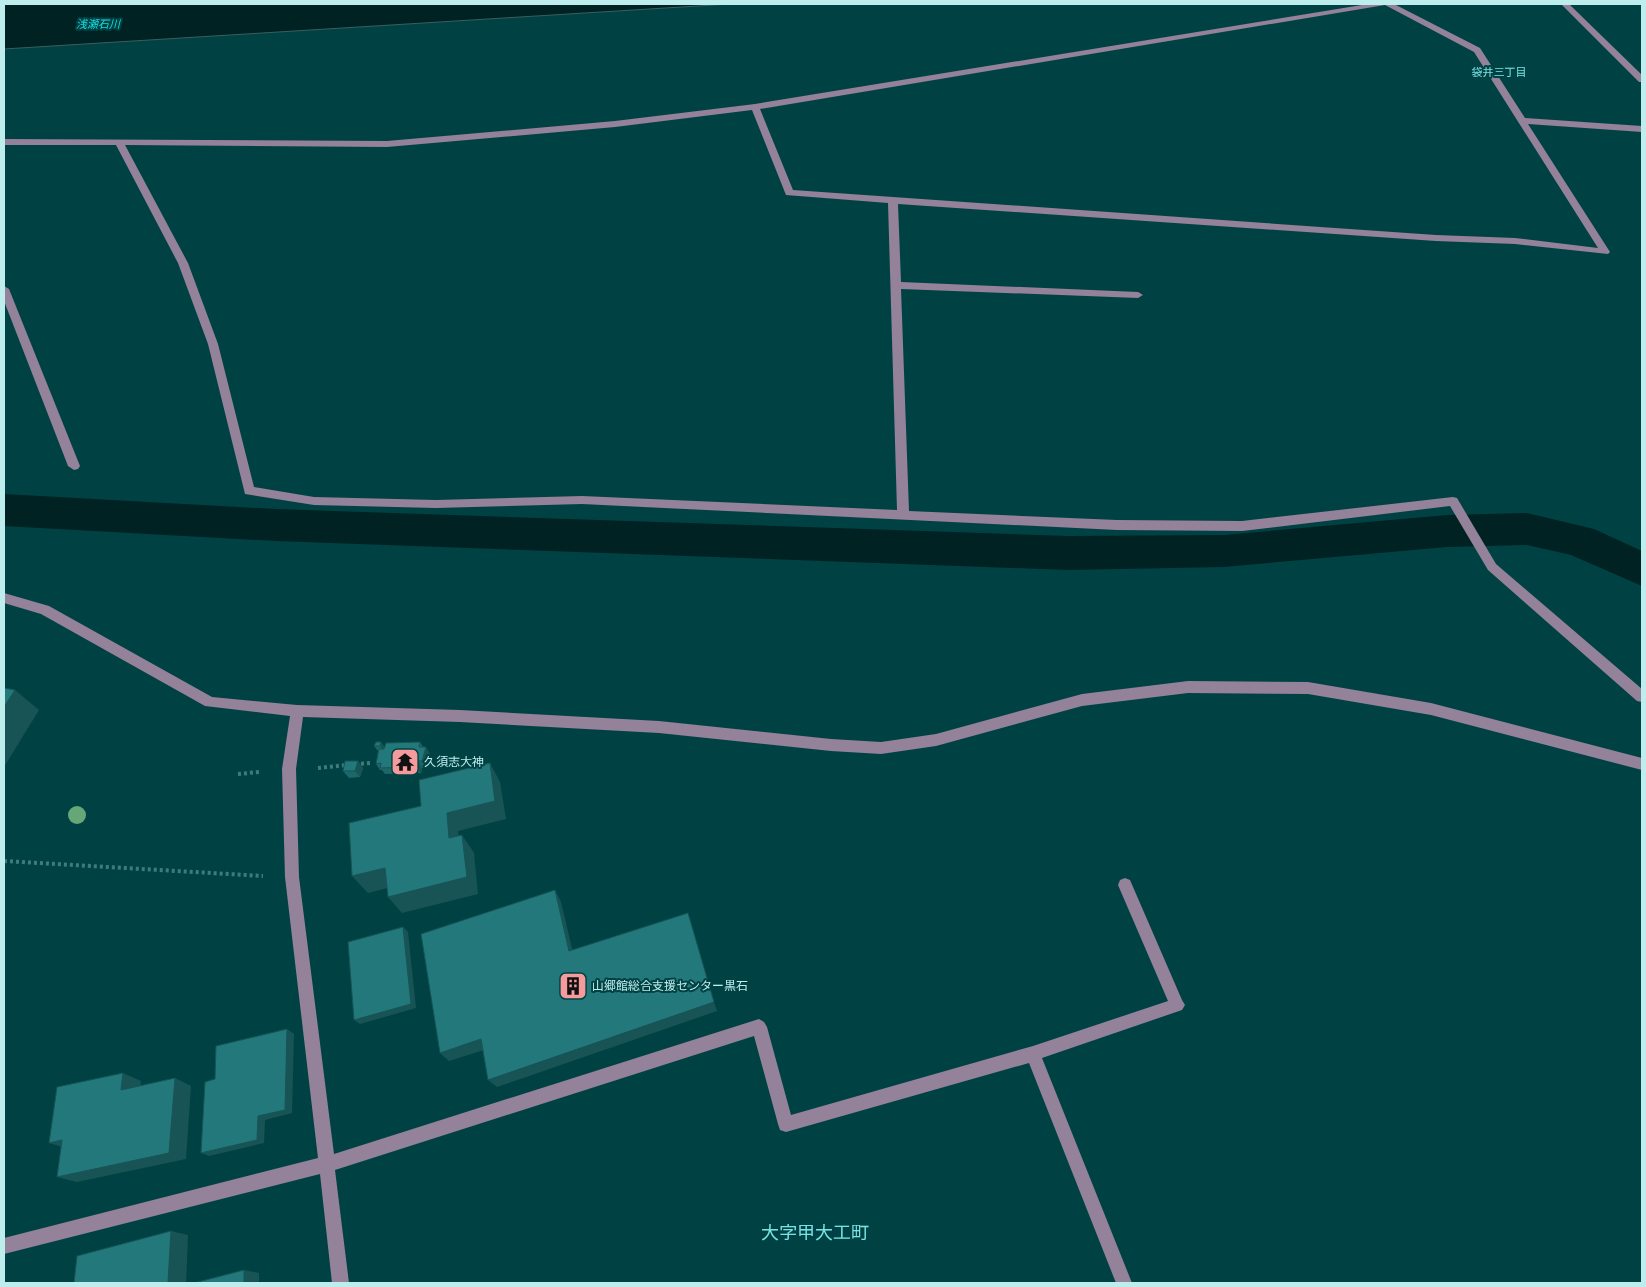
<svg xmlns="http://www.w3.org/2000/svg" width="1646" height="1287" viewBox="0 0 1646 1287" font-family="Raleway,'Noto Sans JP',sans-serif">
<style>
.water{fill:#002223;stroke:#395f60}
.lines{fill:none;stroke-linecap:round;stroke-linejoin:round}
.canal{fill:#002223;fill-rule:evenodd}
.path{stroke:#3f7b7c;stroke-width:4;stroke-dasharray:3 3;stroke-linecap:butt}
.minor{fill:#94819a;fill-rule:evenodd}
.tree{fill:#65a776}
.wall{fill:#1d6769}
.shaded-wall{fill:#185455}
.building{fill:#22787a;stroke:#185455}
.labels{text-anchor:middle;dominant-baseline:central;stroke-width:4;stroke-linejoin:round;paint-order:stroke}
.far-water-label{font-size:11px;font-style:italic;fill:#17d8dd;stroke:#004243}
.far-neighbourhood-label{font-size:11px;fill:#79e2e5;stroke:#004243}
.poi-label{font-size:12px;fill:#beedee;stroke:#004243;text-anchor:start}
.near-quarter-label{font-size:18px;fill:#79e2e5;stroke:#004243}
</style>
<rect width="100%" height="100%" fill="#004243"/>
<path class="water" d="M4 4H730L4 49Z"/>
<g class="lines">
<path class="canal" d="M4 494 276 509 1069 536 1224 535 1447 515 1527 513 1594 529 1642 551V586L1571 555 1527 545 1447 547 1224 567 1069 570 276 541 4 526Z"/>
<g class="path">
<path d="M355 764 372 763"/>
<path d="M318 768 347 765"/>
<path d="M238 774 259 772"/>
<path d="M4 861 263 876"/>
</g>
<g class="minor">
<path d="M1368 4H1394L1480 48 1525 118 1642 126V132L1528 124 1610 252 1608 254 1515 244 1436 241 898 204 901 282 1138 292 1143 295 1138 298 901 289 909 511 1117 520 1242 521 1453 497 1457 498 1496 564 1642 689V702L1637 701 1488 570 1450 506 1242 531 1117 530 582 504 436 508 314 505 245 494 208 344 178 263 116 145H4V139L387 141 615 121 755 104ZM1385 5 1474 52 1598 248 1515 238 1436 235 793 190 760 109ZM752 110 786 195 888 203 897 510 582 496 436 500 314 497 254 487 218 344 188 263 125 145 387 147 615 127Z"/>
<path d="M1561 4H1569L1642 75V82H1639Z"/>
<path d="M4 286 9 289 80 466 78 469 74 470 68 466 4 301Z"/>
<path d="M4 593 49 606 212 697 297 705 460 710 659 721 831 739 881 742 936 734 1082 694 1188 681 1308 682 1431 703 1642 758V770L1431 715 1308 694 1188 693 1082 706 936 746 881 754 831 751 659 733 460 722 303 717 296 769 299 877 334 1154 759 1019 764 1022 767 1027 791 1115 1033 1046 1168 1001 1118 885 1120 880 1125 878 1130 880 1182 1000 1185 1005 1182 1010 1042 1058 1132 1283H1116L1029 1063 786 1132 780 1130 778 1124 754 1036 335 1170 349 1283H332L320 1174 4 1254V1238L318 1158 285 877 282 769 290 716 205 706 41 614 4 603Z"/>
</g>
</g>
<circle class="tree" cx="77" cy="815" r="9"/>
<g class="wall">
<path d="M376 742 385 747 420 742 423 747 430 754 427 768H422L421 773 385 774 382 770H380L376 764 378 751 374 746Z"/>
<path d="M358 761 363 768 360 777 349 778 343 771Z"/>
</g>
<g class="shaded-wall">
<path d="M15 690 39 710 4 767V707Z"/>
<path d="M381 742 386 749 384 753 380 746Z"/>
<path d="M426 747 430 754 427 768 422 761Z"/>
<path d="M358 761 363 768 360 777 355 771Z"/>
<path d="M418 761 422 768 421 773 416 767Z"/>
<path d="M490 763 500 782 506 819 458 831 461 856 449 838 447 813Z"/>
<path d="M462 835 474 853 478 894 402 913 388 897Z"/>
<path d="M385 868 399 885 368 893 352 876Z"/>
<path d="M555 890 561 902 575 961 569 951Z"/>
<path d="M403 927 408 932 416 1008 360 1024 354 1020Z"/>
<path d="M714 1002 717 1011 497 1087 488 1080Z"/>
<path d="M287 1029 294 1034 292 1113 265 1120 264 1143 209 1156 201 1153 258 1116Z"/>
<path d="M481 1039 490 1048 449 1061 440 1053Z"/>
<path d="M123 1073 141 1081 139 1097 121 1090Z"/>
<path d="M175 1078 191 1086 186 1159 77 1182 57 1177Z"/>
<path d="M62 1140 69 1149 49 1143Z"/>
<path d="M171 1231 188 1235 186 1283H168Z"/>
<path d="M244 1270 259 1273V1283H244Z"/>
</g>
<g class="building">
<path d="M4 688 15 690 4 707Z"/>
<path d="M376 742H381L380 746H374Z"/>
<path d="M420 742 419 747H426L422 761H418L416 767 380 768 381 763 376 764 379 749H384L386 743Z"/>
<path d="M345 761H358L355 771H343Z"/>
<path d="M490 763 495 801 447 813 449 838 462 835 467 877 388 897 385 868 352 876 349 823 421 806 419 780Z"/>
<path d="M555 890 569 951 688 913 714 1002 488 1080 481 1039 440 1053 421 934Z"/>
<path d="M403 927 411 1004 354 1020 348 942Z"/>
<path d="M287 1029 285 1110 258 1116 257 1140 201 1153 205 1082 215 1079 216 1046Z"/>
<path d="M123 1073 121 1090 175 1078 169 1153 57 1177 62 1140 49 1143 57 1087Z"/>
<path d="M171 1231 168 1283H74L77 1256Z"/>
<path d="M244 1270V1283H194Z"/>
</g>
<defs>
<symbol id="temple-square" viewBox="-11 -11 22 22"><rect x="-9" y="-9" width="18" height="18" rx="4" fill="#f59b9d" stroke="#004243"/><path d="M0-6L5-2H3V0L6.5 2.5H4V6H1.5V3h-3V6H-4V2.5H-6.5L-3 0V-2H-5Z" fill="#111"/></symbol>
<symbol id="building-square" viewBox="-11 -11 22 22"><rect x="-9" y="-9" width="18" height="18" rx="4" fill="#f59b9d" stroke="#004243"/><path d="M-4-6H4V6H1V3H-1V6H-4ZM-2.5-4.3h1.7v1.8h-1.7ZM.8-4.3h1.7v1.8H.8ZM-2.5-1h1.7V.8h-1.7ZM.8-1h1.7V.8H.8Z" fill="#111"/></symbol>
</defs>
<g fill-rule="evenodd">
<use href="#temple-square" x="389" y="746" width="32" height="32"/>
<use href="#building-square" x="557" y="970" width="32" height="32"/>
</g>
<g class="labels">
<g class="far-water-label">
<text x="98" y="24">浅瀬石川</text>
</g>
<g class="far-neighbourhood-label">
<text x="1499" y="72">袋井三丁目</text>
</g>
<g class="poi-label">
<text x="424" y="762">久須志大神</text>
<text x="592" y="986">山郷館総合支援センター黒石</text>
</g>
<g class="near-quarter-label">
<text x="815" y="1232">大字甲大工町</text>
</g>
</g>
<rect width="1646" height="1287" fill="none" stroke="#beedee" stroke-width="10"/>
</svg>
